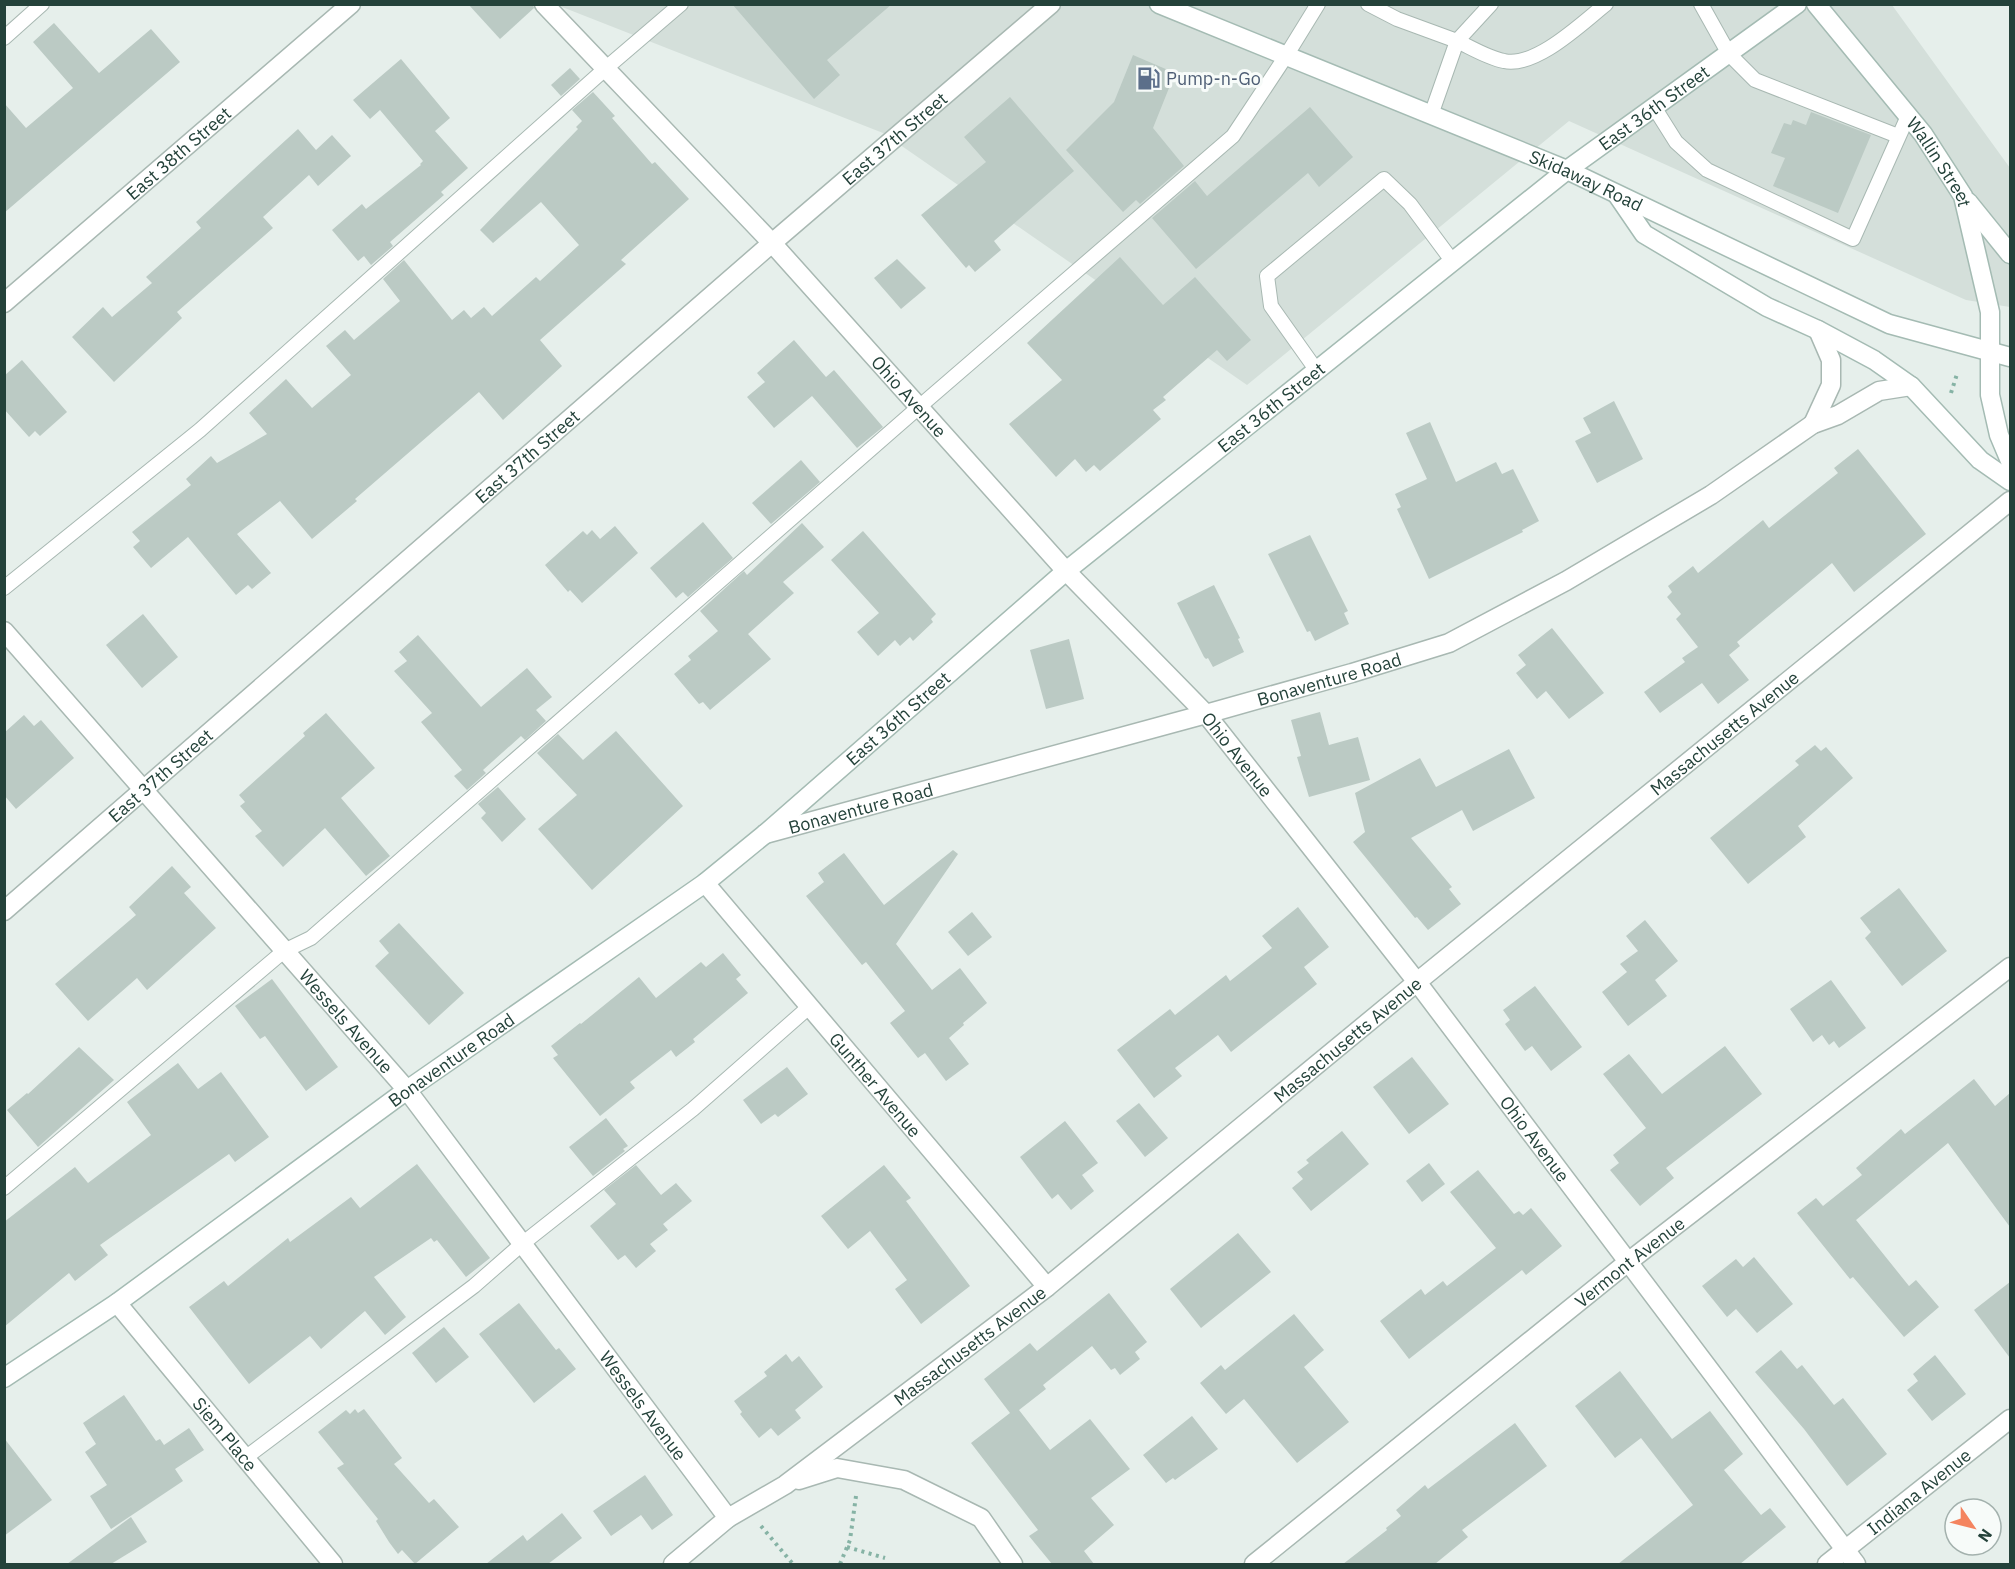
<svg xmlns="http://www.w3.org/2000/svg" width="2015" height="1569" viewBox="0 0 2015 1569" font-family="'IBM Plex Sans',sans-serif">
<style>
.built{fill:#d4dfda}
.building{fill:#bbcac4}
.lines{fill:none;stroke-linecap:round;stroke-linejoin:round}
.lane-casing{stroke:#a8b8b2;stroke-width:16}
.street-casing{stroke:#a8b8b2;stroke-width:21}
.secondary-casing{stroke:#a4bbb3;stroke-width:21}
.path{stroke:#86b3a5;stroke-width:4;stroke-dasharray:3 4.5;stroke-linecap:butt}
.lane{stroke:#fff;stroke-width:14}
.street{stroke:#fff;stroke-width:18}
.secondary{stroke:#fff;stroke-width:18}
.labels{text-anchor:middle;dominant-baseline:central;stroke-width:6;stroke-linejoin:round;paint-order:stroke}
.service-label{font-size:18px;fill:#4e5e75;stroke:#f7fbf9;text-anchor:start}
.street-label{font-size:18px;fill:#24423a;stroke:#f7fbf9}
</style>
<rect width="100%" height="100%" fill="#e6efeb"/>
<path class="built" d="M557 5H1892L2010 168V307L1966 300 1569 121 1247 385 883 133Z"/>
<g class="building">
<path d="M468 4H533L534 8 500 39Z"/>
<path d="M732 4H892L827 60 840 75 814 99Z"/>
<path d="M54 23 99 73 151 29 180 62 4 213V103L26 128 73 88 33 42Z"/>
<path d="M1133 55 1175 73 1153 128 1184 166 1140 204 1136 200 1123 212 1066 150 1114 102Z"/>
<path d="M401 59 450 118 435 131 468 168 441 192 444 195 390 242 393 246 371 265 364 256 358 261 332 230 362 204 366 209 421 165 420 164 423 161 380 110 370 119 353 100Z"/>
<path d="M570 68 580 79 561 96 551 85Z"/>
<path d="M593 92 615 116 612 118 652 164 655 162 689 199 621 260 626 264 540 340 562 366 503 420 479 392 355 499 357 501 312 539 280 501 237 534 271 573 252 589 248 585 236 595 188 537 151 568 133 547 140 541 132 532 191 485 186 479 211 456 217 463 267 434 249 413 286 379 312 408 351 375 326 346 345 330 354 340 400 301 383 279 404 260 452 320 464 310 471 318 484 307 492 316 536 277 540 281 579 245 541 202 493 243 480 230 578 129 576 127 582 121 572 110Z"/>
<path d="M1010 97 1074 171 994 241 1001 250 975 272 969 265 966 268 921 215 986 162 964 137Z"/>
<path d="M1310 107 1353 157 1319 187 1308 173 1196 269 1152 218 1195 181 1207 196Z"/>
<path d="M1811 112 1871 135 1838 213 1773 186 1785 158 1771 153 1784 123 1791 125 1793 120 1806 125Z"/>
<path d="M298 129 316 150 332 135 351 156 318 186 309 175 263 217 273 228 177 312 182 318 114 382 72 337 103 307 112 317 152 283 146 277 201 228 196 222Z"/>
<path d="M1120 257 1163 305 1195 277 1251 340 1227 361 1217 350 1163 397 1166 400 1153 410 1161 419 1100 471 1094 465 1086 472 1075 459 1056 477 1009 424 1062 380 1027 343Z"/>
<path d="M897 259 926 288 901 309 874 278Z"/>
<path d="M794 340 826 377 834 370 883 427 857 448 812 396 774 428 747 397 765 382 757 373Z"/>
<path d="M22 360 67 412 40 436 35 431 29 437 4 409V376Z"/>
<path d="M1614 401 1643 459 1597 483 1575 441 1591 433 1583 418Z"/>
<path d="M1430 422 1456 482 1496 462 1502 474 1513 469 1539 521 1522 530 1523 532 1429 579 1397 509 1401 507 1395 494 1427 479 1406 433Z"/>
<path d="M1858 449 1926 534 1854 592 1832 563 1737 642 1740 646 1729 655 1749 680 1718 704 1702 683 1660 713 1644 692 1685 662 1682 658 1698 647 1676 619 1681 614 1667 597 1672 592 1668 586 1693 566 1698 573 1763 520 1769 528 1838 473 1834 468Z"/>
<path d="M801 460 820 482 771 524 752 503Z"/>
<path d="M703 522 733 558 688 597 683 592 676 598 650 568Z"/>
<path d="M802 523 824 547 783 582 794 593 748 634 771 659 710 710 703 702 699 704 674 674 691 660 688 656 718 631 700 611 744 571 747 575Z"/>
<path d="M615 526 638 553 582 603 570 590 568 592 545 565 583 531 587 535 592 530 600 539Z"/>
<path d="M863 531 936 614 931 619 933 622 913 641 910 637 900 646 895 640 878 656 857 632 879 613 831 560Z"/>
<path d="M1310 535 1348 611 1344 613 1349 624 1315 641 1310 631 1307 632 1268 554Z"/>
<path d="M1214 585 1240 638 1238 639 1244 652 1213 667 1208 658 1206 659 1204 657 1177 603Z"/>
<path d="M143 614 178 657 142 688 106 645Z"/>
<path d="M1552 628 1604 693 1569 719 1546 691 1537 699 1516 673 1526 665 1518 655Z"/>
<path d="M418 635 481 707 527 668 552 697 536 710 546 721 525 740 521 736 483 770 486 773 467 790 454 776 462 770 421 722 432 713 394 671 407 661 399 652Z"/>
<path d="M1069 639 1084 699 1046 709 1030 650Z"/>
<path d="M1320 712 1329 745 1358 737 1370 780 1309 797 1297 757 1301 756 1291 720Z"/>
<path d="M326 713 375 768 341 798 390 856 366 876 325 828 283 867 255 836 262 831 240 806 245 802 239 795 305 736 303 733Z"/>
<path d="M24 715 34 726 41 720 74 758 16 809 4 795V733Z"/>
<path d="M616 731 683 806 592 890 538 829 577 795 537 753 558 734 583 760Z"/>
<path d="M1815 745 1821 751 1826 747 1853 778 1798 826 1806 837 1748 884 1710 838 1799 765 1795 761Z"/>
<path d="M1509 749 1535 798 1473 831 1462 810 1411 838 1452 887 1449 889 1461 904 1428 930 1417 917 1415 918 1353 842 1365 832 1355 793 1420 758 1436 787Z"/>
<path d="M498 787 526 819 502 842 481 818 486 813 478 804Z"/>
<path d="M953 850 958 854 896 944 932 990 960 968 987 1003 963 1023 964 1025 949 1038 969 1064 946 1081 925 1053 918 1058 890 1023 905 1011 866 962 862 965 806 896 824 882 818 873 844 853 884 905Z"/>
<path d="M172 866 191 887 184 893 216 928 147 990 137 978 88 1021 55 984 136 915 129 907Z"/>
<path d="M1899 888 1947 951 1902 986 1865 938 1871 932 1860 918Z"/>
<path d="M1298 907 1329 947 1304 967 1317 984 1231 1052 1218 1035 1175 1068 1182 1076 1154 1098 1117 1050 1170 1009 1175 1015 1226 975 1230 981 1272 948 1262 936Z"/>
<path d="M972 912 992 937 968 956 948 932Z"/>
<path d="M1645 920 1678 961 1655 980 1667 996 1628 1026 1602 992 1627 972 1620 964 1638 951 1626 936Z"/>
<path d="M399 923 464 993 429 1025 375 966 389 953 379 941Z"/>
<path d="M723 953 741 975 736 979 748 993 693 1039 695 1042 676 1057 671 1050 630 1082 635 1088 600 1116 553 1058 558 1055 551 1046 580 1023 581 1024 639 977 656 998 701 962 706 967Z"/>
<path d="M272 979 338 1067 306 1091 265 1036 260 1039 235 1006Z"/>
<path d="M1831 980 1866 1028 1839 1048 1834 1041 1829 1045 1822 1035 1813 1042 1790 1009Z"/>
<path d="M1535 986 1582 1047 1551 1071 1532 1046 1525 1051 1505 1024 1510 1020 1503 1010Z"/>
<path d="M1725 1046 1762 1094 1666 1168 1674 1178 1640 1206 1610 1170 1619 1163 1613 1155 1646 1128 1603 1074 1629 1054 1662 1094Z"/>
<path d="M79 1047 114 1080 38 1147 7 1110 27 1093 28 1094Z"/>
<path d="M1412 1057 1449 1104 1409 1134 1373 1087Z"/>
<path d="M178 1063 198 1089 221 1072 269 1137 235 1162 229 1154 100 1245 108 1255 75 1281 69 1273 4 1327V1222L75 1167 88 1183 151 1135 127 1102Z"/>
<path d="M787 1067 808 1094 778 1117 775 1114 761 1124 743 1100Z"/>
<path d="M1974 1079 1995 1106 2010 1093V1227L1948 1143 1856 1220 1909 1286 1916 1280 1939 1307 1904 1337 1853 1277 1850 1279 1797 1213 1816 1198 1823 1206 1862 1175 1856 1168 1901 1129 1905 1134Z"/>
<path d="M1139 1103 1168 1138 1145 1157 1116 1121Z"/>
<path d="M606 1118 628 1146 623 1149 625 1151 593 1176 569 1147Z"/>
<path d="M1065 1121 1098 1163 1082 1175 1094 1191 1071 1210 1058 1194 1052 1199 1020 1157Z"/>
<path d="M1342 1131 1369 1164 1311 1211 1292 1188 1303 1179 1297 1172 1309 1163 1306 1160Z"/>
<path d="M1429 1163 1445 1184 1422 1202 1406 1181Z"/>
<path d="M417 1164 490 1258 466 1277 437 1240 434 1242 431 1238 374 1277 406 1317 385 1335 365 1311 321 1349 310 1336 249 1384 189 1307 224 1281 228 1286 288 1238 290 1242 351 1197 360 1208Z"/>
<path d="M636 1165 661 1195 676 1183 692 1201 663 1224 668 1230 650 1244 656 1251 636 1268 625 1255 618 1260 590 1226 616 1204 604 1190Z"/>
<path d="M884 1165 911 1198 906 1201 970 1286 921 1324 895 1289 907 1280 870 1231 848 1249 821 1216Z"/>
<path d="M1478 1170 1514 1214 1519 1211 1523 1215 1531 1208 1562 1246 1526 1275 1522 1270 1409 1359 1380 1321 1421 1289 1425 1295 1443 1281 1447 1286 1496 1248 1450 1192Z"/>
<path d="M1238 1233 1271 1272 1201 1328 1170 1289Z"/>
<path d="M1754 1257 1793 1304 1757 1333 1736 1309 1727 1317 1702 1286 1736 1259 1743 1267Z"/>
<path d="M2010 1282V1358L1974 1310Z"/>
<path d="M1109 1293 1147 1342 1135 1352 1140 1359 1120 1375 1115 1368 1111 1370 1092 1346 1043 1385 1046 1389 1019 1410 1050 1450 1090 1419 1130 1469 1091 1498 1114 1525 1084 1551 1094 1564H1052L1029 1536 1038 1530 971 1443 1010 1413 984 1379 1030 1343 1037 1351Z"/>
<path d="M519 1303 556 1350 559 1348 576 1369 534 1403 479 1334Z"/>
<path d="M1294 1314 1324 1350 1304 1367 1349 1422 1297 1463 1244 1399 1226 1414 1200 1383 1221 1365 1225 1370Z"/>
<path d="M444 1327 469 1357 436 1383 412 1353Z"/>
<path d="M1781 1350 1797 1369 1802 1365 1834 1405 1843 1398 1887 1454 1847 1486 1804 1429 1755 1372Z"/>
<path d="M786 1354 792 1362 799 1356 823 1387 795 1410 801 1418 778 1436 771 1428 759 1438 740 1414 742 1412 734 1401 767 1376 764 1372Z"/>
<path d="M1935 1355 1966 1394 1932 1421 1907 1390 1918 1381 1913 1374Z"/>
<path d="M1620 1371 1672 1439 1710 1411 1743 1454 1724 1470 1761 1515 1770 1508 1786 1527 1740 1564H1618L1693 1505 1641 1438 1615 1458 1575 1406Z"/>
<path d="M124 1395 156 1441 160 1439 164 1445 189 1428 204 1450 175 1469 183 1481 111 1529 90 1496 107 1485 85 1452 96 1444 83 1423Z"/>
<path d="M355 1409 358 1413 364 1409 402 1458 394 1464 429 1503 434 1499 459 1527 415 1564 402 1550 398 1554 389 1542 376 1521 378 1519 337 1468 344 1464 318 1432 346 1410 350 1414Z"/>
<path d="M1192 1416 1218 1449 1175 1480 1173 1478 1166 1483 1143 1455Z"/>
<path d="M1515 1423 1547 1466 1462 1530 1468 1537 1435 1564H1343L1387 1530 1386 1528 1401 1516 1396 1510 1425 1485 1428 1489Z"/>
<path d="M4 1438 52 1500 4 1536Z"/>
<path d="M645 1475 673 1515 652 1530 641 1515 611 1536 593 1511Z"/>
<path d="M562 1513 582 1538 548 1564H486L523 1535 527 1541Z"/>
<path d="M131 1517 147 1542 111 1564H67Z"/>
</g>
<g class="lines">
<defs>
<g id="lane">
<path d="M1368 4 1397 19 1457 41 1491 4"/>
<path d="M1701 4 1729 54 1755 80 1898 136"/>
<path d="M4 38 42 4"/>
<path d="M1654 107 1676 142 1707 170 1853 239 1908 116"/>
<path d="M1431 115 1457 41C1472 48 1488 58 1504 61 1536 68 1582 23 1606 4"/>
<path d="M1317 371 1271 306 1267 276 1384 179 1410 204 1453 262"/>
<path d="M4 588 200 430 605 69 681 4"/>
<path d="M4 1188 284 951 311 938 919 407 1233 136 1286 56 1318 4"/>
<path d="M245 1458 474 1286 522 1244 693 1109 809 1007"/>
</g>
<g id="street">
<path id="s1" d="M544 4 772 243 1066 571 1206 714 1417 982 1856 1564"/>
<path id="s2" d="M4 303 351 4"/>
<path d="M1813 424 1831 385V360L1818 330"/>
<path id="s3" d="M4 631 407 1090 728 1518"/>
<path id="s4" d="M765 834 1206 714 1352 673 1449 643 1566 581 1711 495 1813 424 1838 415 1879 391 1911 386"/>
<path id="s5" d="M705 883 1047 1287"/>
<path id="s6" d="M4 911 772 243 1051 4"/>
<path id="s7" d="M117 1303 333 1564"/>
<path d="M799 1480 837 1468 904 1480 981 1518 1013 1564"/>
<path id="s8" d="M673 1564 728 1518 785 1485 1047 1287 1417 982 2010 501"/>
<path id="s9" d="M1254 1564 1628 1262 2010 967"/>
<path id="s10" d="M1827 1564 2010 1419"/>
</g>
<g id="secondary">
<path id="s11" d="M1159 4 1567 170 1889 324 2010 357"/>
<path id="s12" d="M1816 4 1923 134 1963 196 1990 312V395L1999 435 2010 461"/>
<path d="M1618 196 1644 234 1767 307 1818 330 1874 360 1911 386 1980 460 2010 481"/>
<path d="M1968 202 2010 254"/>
<path id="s13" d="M4 1378 117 1303 407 1090 705 883 765 834 1066 571 1567 170 1797 4"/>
</g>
</defs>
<use href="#lane" class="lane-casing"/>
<use href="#street" class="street-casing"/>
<use href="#secondary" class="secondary-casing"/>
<g class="path">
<path d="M1951 393 1957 374"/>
<path d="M761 1526 793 1564"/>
<path d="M847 1547 885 1558"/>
<path d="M840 1564 850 1540 856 1496"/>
</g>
<use href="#lane" class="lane"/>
<use href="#street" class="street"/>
<use href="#secondary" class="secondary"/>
</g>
<defs>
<symbol id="fuel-bare" viewBox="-9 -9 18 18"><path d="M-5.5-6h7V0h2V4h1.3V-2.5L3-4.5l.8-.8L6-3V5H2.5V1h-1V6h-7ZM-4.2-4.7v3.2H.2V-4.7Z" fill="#5c6f8a" stroke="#f7fbf9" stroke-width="2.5" paint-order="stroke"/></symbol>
</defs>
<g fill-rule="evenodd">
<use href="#fuel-bare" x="1132" y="62" width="33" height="33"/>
</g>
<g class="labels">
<g class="service-label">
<text x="1166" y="78">Pump-n-Go</text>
</g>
<g class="street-label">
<text stroke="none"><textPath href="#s13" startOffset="2084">East 36th Street</textPath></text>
<text stroke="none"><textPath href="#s6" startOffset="1179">East 37th Street</textPath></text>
<text stroke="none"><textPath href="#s2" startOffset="230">East 38th Street</textPath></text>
<text stroke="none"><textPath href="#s12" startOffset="201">Wallin Street</textPath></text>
<text stroke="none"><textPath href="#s11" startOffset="462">Skidaway Road</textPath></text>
<text stroke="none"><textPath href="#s1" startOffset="536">Ohio Avenue</textPath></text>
<text stroke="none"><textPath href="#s13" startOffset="1598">East 36th Street</textPath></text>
<text stroke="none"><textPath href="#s6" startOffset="693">East 37th Street</textPath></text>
<text stroke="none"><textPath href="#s4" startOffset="585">Bonaventure Road</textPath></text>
<text stroke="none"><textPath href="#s13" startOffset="1112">East 36th Street</textPath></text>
<text stroke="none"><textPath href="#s8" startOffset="1341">Massachusetts Avenue</textPath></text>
<text stroke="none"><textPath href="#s1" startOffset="1022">Ohio Avenue</textPath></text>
<text stroke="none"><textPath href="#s6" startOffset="207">East 37th Street</textPath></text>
<text stroke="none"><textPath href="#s4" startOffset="99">Bonaventure Road</textPath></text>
<text stroke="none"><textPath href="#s3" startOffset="519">Wessels Avenue</textPath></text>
<text stroke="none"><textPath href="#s8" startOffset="855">Massachusetts Avenue</textPath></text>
<text stroke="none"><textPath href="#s13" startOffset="549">Bonaventure Road</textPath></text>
<text stroke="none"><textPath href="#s5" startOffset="264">Gunther Avenue</textPath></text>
<text stroke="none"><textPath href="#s1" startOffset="1508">Ohio Avenue</textPath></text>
<text stroke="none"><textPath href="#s9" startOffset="482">Vermont Avenue</textPath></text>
<text stroke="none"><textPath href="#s8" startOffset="369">Massachusetts Avenue</textPath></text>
<text stroke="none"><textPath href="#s3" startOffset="1005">Wessels Avenue</textPath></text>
<text stroke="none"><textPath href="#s7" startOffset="170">Siem Place</textPath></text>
<text stroke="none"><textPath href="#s10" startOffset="117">Indiana Avenue</textPath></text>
</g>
</g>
<rect width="2015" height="1569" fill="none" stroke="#24423a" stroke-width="12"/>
<g transform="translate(1973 1527) rotate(125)"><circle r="28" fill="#f7fbf9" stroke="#a3b1ad" stroke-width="1.5"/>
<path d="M0-4.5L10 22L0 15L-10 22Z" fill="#f4845f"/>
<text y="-9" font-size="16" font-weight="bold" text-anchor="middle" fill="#24423a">N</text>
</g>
</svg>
